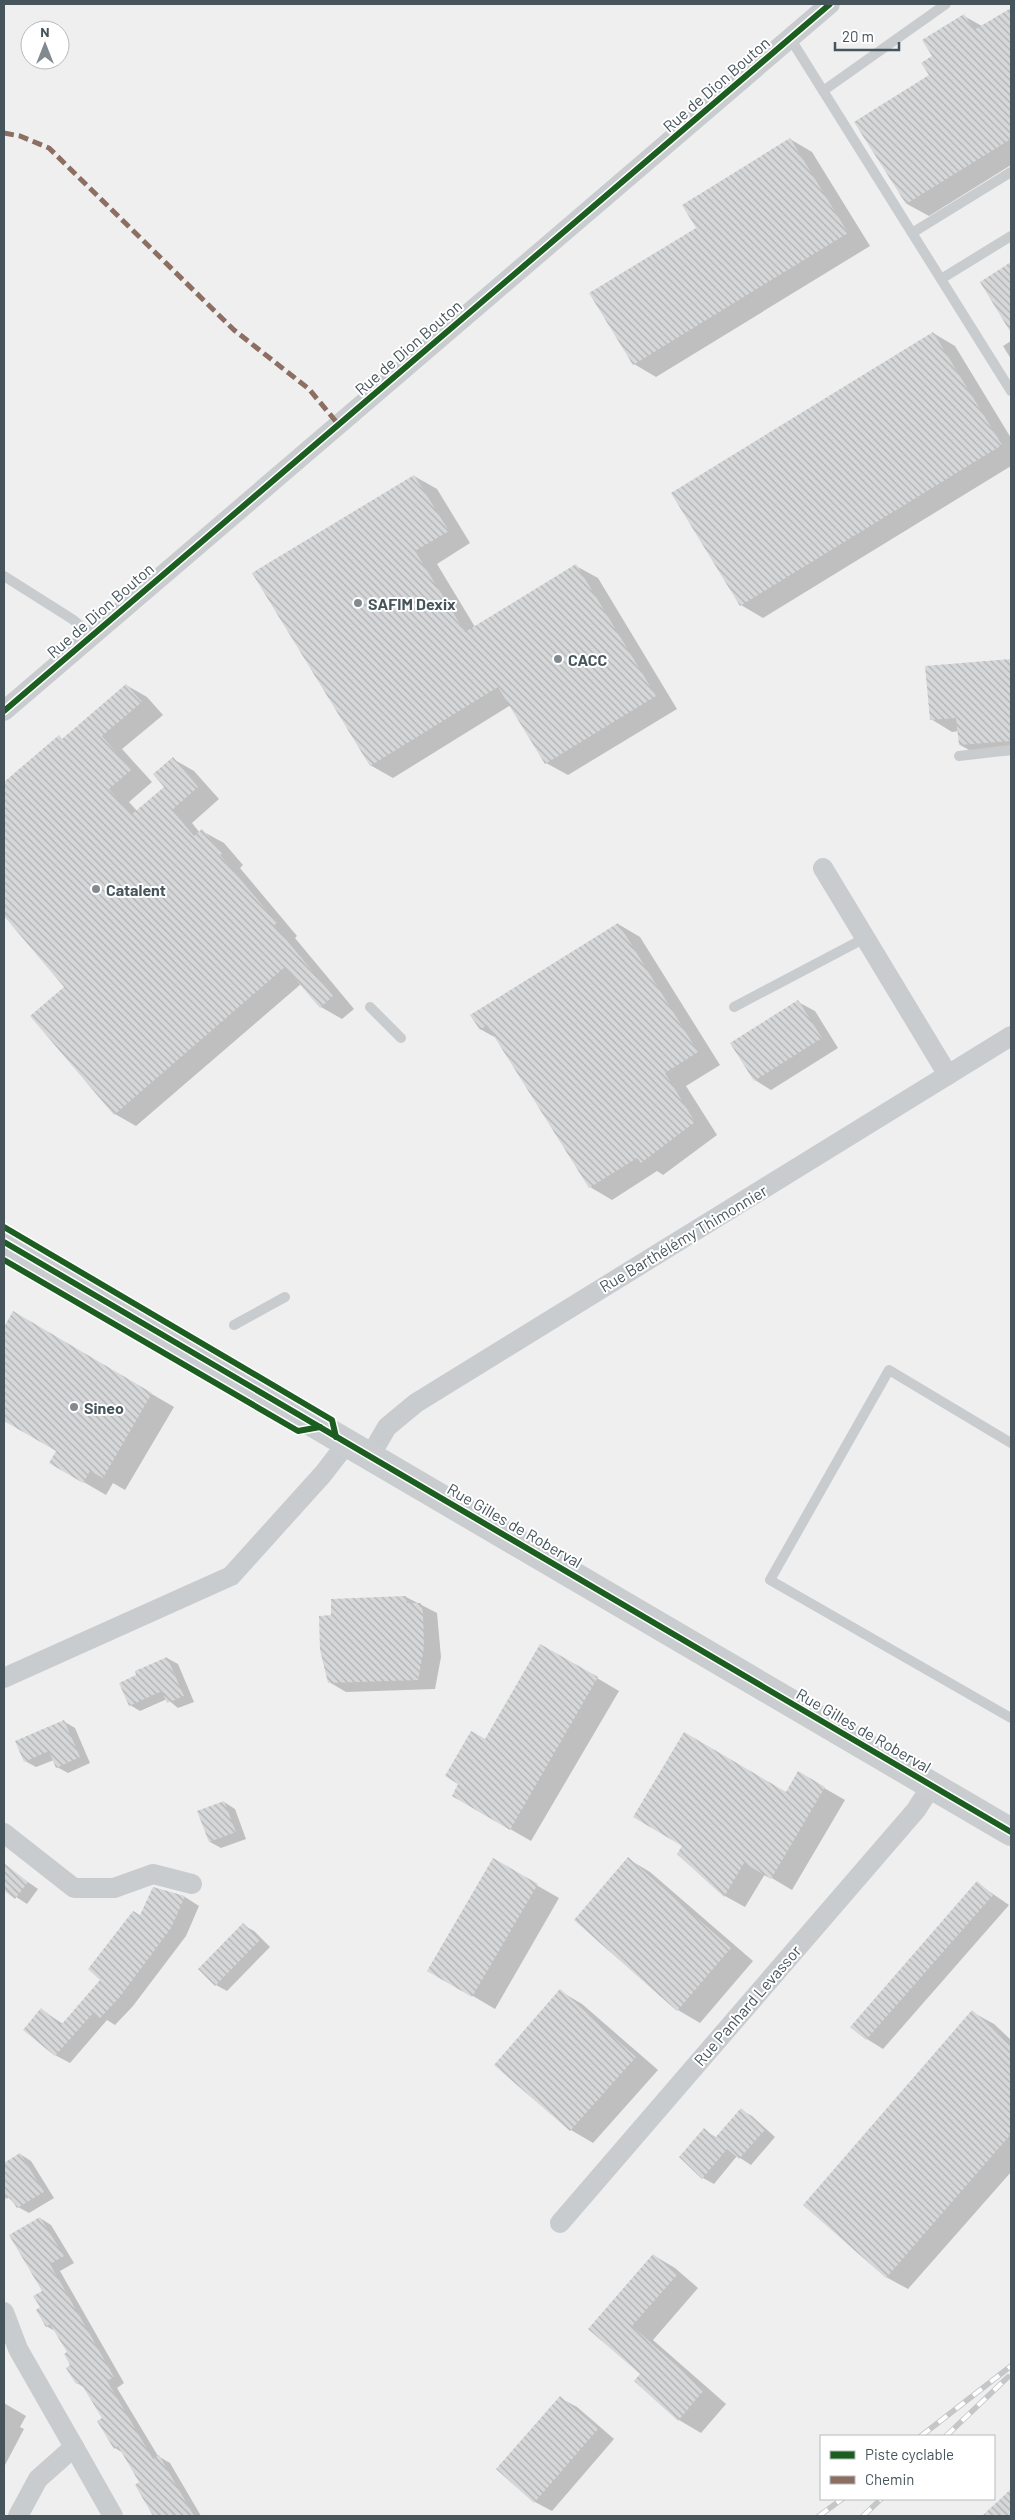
<svg xmlns="http://www.w3.org/2000/svg" width="1015" height="2520" viewBox="0 0 1015 2520" font-family="Barlow,sans-serif">
<style>
.shadow{fill:#0003}
.building{fill:url(#building-back-hatch)}
.lines{fill:none;stroke-linecap:round;stroke-linejoin:round}
.lane{stroke:#c9ccce;stroke-width:10}
.street{stroke:#c9ccce;stroke-width:20}
.secondary{stroke:#cacdd0;stroke-width:28}
.rail-casing{stroke:#c4c6c8;stroke-width:5.5}
.rail{stroke:#fff;stroke-width:4;stroke-dasharray:11;stroke-linecap:butt}
.quiet{stroke:#8d6e63;stroke-width:5;stroke-dasharray:10 5;stroke-linecap:butt}
.cycleway-casing{stroke:#fff;stroke-width:9}
.cycleway{stroke:#1b5e20;stroke-width:6}
.poi-dot{fill:#828a8f;stroke:#fff;stroke-width:2}
.labels{text-anchor:middle;dominant-baseline:central;stroke-width:4;stroke-linejoin:round;paint-order:stroke}
.street-label{font-size:16px;fill:#46545c;stroke:#fff}
.poi-label{font-size:16px;font-weight:bold;fill:#46545c;stroke:#fff;text-anchor:start}
</style>
<defs>
<pattern id="building-back-hatch" width="6" height="6" patternUnits="userSpaceOnUse" patternTransform="scale(1.25)"><rect width="6" height="6" fill="#d6d7d8"/><path d="M-1 5l2 2M0 0l6 6M5-1l2 2" fill="none" stroke="#afb1b2"/></pattern>
</defs>
<rect width="100%" height="100%" fill="#f0efef"/>
<g class="shadow">
<path d="M1011 9V165L929 216 907 204 856 123 931 75 964 16 982 26Z"/>
<path d="M790 139 812 152 870 246 656 377 634 364 591 294 698 228Z"/>
<path d="M1011 264V331L981 282Z"/>
<path d="M933 333 955 346 1011 438V466L763 618 741 605Z"/>
<path d="M1011 341V359L1003 346Z"/>
<path d="M414 476 437 489 470 543 437 564 475 627 576 566 598 578 677 709 568 775 546 763 511 705 393 778 370 765Z"/>
<path d="M1011 660V755L982 757 960 745 959 731 952 732 931 719 926 667Z"/>
<path d="M126 685 147 697 163 715 122 749 152 782 129 802 138 812 166 787 173 759 194 771 219 799 192 823 200 833 202 831 224 843 243 865 240 868 297 936 295 938 354 1009 342 1019 321 1007 301 984 136 1126 115 1114 66 987 4 914V784L59 737 63 740Z"/>
<path d="M618 924 640 937 720 1065 686 1086 717 1135 663 1175 657 1171 612 1200 590 1187 498 1039 480 1029Z"/>
<path d="M798 1002 815 1011 838 1048 771 1090 755 1080Z"/>
<path d="M13 1313 174 1407 125 1490 113 1483 106 1495 51 1463 58 1451 4 1419V1330Z"/>
<path d="M406 1597 437 1613 441 1657 435 1689 346 1692 329 1682 332 1600Z"/>
<path d="M541 1645 619 1691 531 1841 453 1796Z"/>
<path d="M167 1658 178 1664 194 1702 178 1708 167 1699 140 1711 130 1705 138 1675Z"/>
<path d="M63 1721 75 1728 90 1763 68 1773 57 1767 54 1760 36 1767 25 1761Z"/>
<path d="M798 1773 845 1800 792 1890 765 1874 745 1907 725 1896 679 1854 786 1793Z"/>
<path d="M224 1802 235 1809 246 1839 221 1848 210 1842 199 1812Z"/>
<path d="M628 1859 650 1872 753 1961 700 2023 678 2010Z"/>
<path d="M493 1860 559 1898 495 2009 429 1970Z"/>
<path d="M8 1868 38 1889 27 1904 4 1889V1874Z"/>
<path d="M977 1883 1009 1905 883 2049 867 2039 852 2027Z"/>
<path d="M153 1888 185 1897 199 1906 186 1936 133 2006 115 2025 107 2020 70 2063 55 2055 42 2010 63 2024 101 1980 141 1916Z"/>
<path d="M243 1925 254 1931 270 1947 227 1991 216 1985Z"/>
<path d="M560 1991 582 2004 658 2070 593 2143 571 2130 496 2065Z"/>
<path d="M972 2012 994 2024 1011 2040V2172L908 2289 886 2277Z"/>
<path d="M741 2110 752 2116 775 2137 751 2165 737 2156 714 2184 703 2178 704 2130 717 2138Z"/>
<path d="M20 2154 31 2161 54 2198 29 2213 18 2207 4 2193V2164Z"/>
<path d="M40 2218 51 2225 74 2263 60 2271 124 2383 117 2388 158 2456 170 2463 201 2516H159L123 2453 115 2448 103 2418 85 2388 77 2383 68 2352 55 2331 46 2326 42 2308 44 2291Z"/>
<path d="M653 2255 675 2268 698 2288 653 2340 726 2404 701 2433 679 2420 641 2374 590 2329Z"/>
<path d="M560 2398 577 2407 614 2439 552 2511 535 2502Z"/>
<path d="M4 2403 26 2416 20 2427 24 2429 4 2467Z"/>
<path d="M1011 2491V2516H984Z"/>
</g>
<g class="building">
<path d="M1011 8V139L906 204 854 122 929 75 921 63 932 56 922 40 964 14 974 30Z"/>
<path d="M790 138 848 233 633 365 589 293 696 228 682 205Z"/>
<path d="M1011 262V333L980 282Z"/>
<path d="M933 332 1002 445 740 606 671 493Z"/>
<path d="M414 475 449 531 415 551 465 632 576 564 656 696 545 764 498 687 370 766 252 573Z"/>
<path d="M1011 659V741L959 745 956 718 930 720 925 666Z"/>
<path d="M126 684 142 702 102 736 131 770 109 789 131 815 164 787 153 774 173 757 198 787 172 810 194 836 202 829 223 853 220 855 277 923 274 925 333 996 320 1008 285 967 114 1115 30 1016 64 987 4 916V782L59 735 62 739Z"/>
<path d="M618 923 698 1052 665 1073 695 1122 641 1163 637 1158 589 1188 487 1025 480 1030 470 1015Z"/>
<path d="M798 1000 822 1038 754 1081 730 1043Z"/>
<path d="M13 1311 152 1393 103 1478 90 1471 83 1483 49 1463 56 1451 4 1421V1327Z"/>
<path d="M406 1596 407 1603H421L423 1613 424 1647 418 1680 328 1683 320 1650 319 1616 331 1615V1599Z"/>
<path d="M540 1644 598 1677 510 1830 452 1796 458 1784 445 1776 471 1731 485 1739Z"/>
<path d="M167 1657 184 1696 167 1703 162 1691 129 1706 119 1683 136 1675 135 1671Z"/>
<path d="M64 1720 80 1757 56 1768 49 1751 24 1762 15 1741Z"/>
<path d="M684 1732 786 1792 798 1771 825 1787 771 1879 744 1863 724 1897 677 1854 682 1846 633 1817Z"/>
<path d="M224 1801 236 1832 209 1842 197 1811Z"/>
<path d="M628 1857 731 1948 677 2011 574 1920Z"/>
<path d="M493 1858 538 1884 472 1997 427 1971Z"/>
<path d="M4 1863 28 1882 15 1899 4 1891Z"/>
<path d="M977 1881 993 1895 866 2040 850 2027Z"/>
<path d="M153 1887 185 1896 171 1928 119 1998 100 2018 94 2012 55 2056 23 2030 41 2008 61 2025 100 1980 88 1969 133 1911 140 1915Z"/>
<path d="M243 1923 260 1940 215 1986 198 1969Z"/>
<path d="M560 1989 636 2057 570 2131 494 2065Z"/>
<path d="M972 2010 1011 2045V2134L886 2278 803 2205Z"/>
<path d="M741 2108 765 2130 739 2159 727 2149 702 2179 679 2157 704 2128 715 2138Z"/>
<path d="M20 2153 44 2192 17 2208 10 2197 4 2200V2163Z"/>
<path d="M40 2217 64 2256 50 2264 114 2377 107 2381 153 2459 159 2455 194 2516H153L135 2485 139 2482 118 2446 114 2449 97 2421 102 2418 80 2382 76 2384 66 2368 70 2365 64 2354 67 2352 50 2324 46 2327 36 2310 40 2307 33 2296 42 2291 9 2235Z"/>
<path d="M653 2254 677 2275 632 2326 704 2390 678 2421 634 2381 640 2374 588 2329Z"/>
<path d="M560 2396 598 2429 534 2503 496 2469Z"/>
<path d="M1011 2489V2516H982Z"/>
</g>
<g class="lines">
<g class="lane">
<path d="M790 38 1011 391"/>
<path d="M823 91 946 4"/>
<path d="M912 233 1011 172"/>
<path d="M941 279 1011 236"/>
<path d="M4 576 72 619 92 635"/>
<path d="M959 756 1011 750"/>
<path d="M370 1007 401 1038"/>
<path d="M734 1007 865 938"/>
<path d="M234 1325 285 1297"/>
<path d="M1011 1443 889 1370 770 1580 1011 1718"/>
</g>
<g class="street">
<path d="M4 711 830 4"/>
<path d="M823 868 948 1075"/>
<path d="M370 1456 387 1427 416 1403 1011 1036"/>
<path d="M4 1678 231 1576 323 1474 347 1443"/>
<path d="M4 1833 74 1888H114L153 1874 192 1884"/>
<path d="M560 2223 916 1810 932 1785"/>
<path d="M4 2312 18 2349 74 2447"/>
<path d="M18 2516 38 2479 74 2447 113 2516"/>
</g>
<path class="secondary" d="M4 1242 1011 1832"/>
<defs>
<g id="rail">
<path d="M921 2436 1011 2366"/>
<path d="M946 2436 1008 2377"/>
<path d="M819 2516 842 2499"/>
<path d="M863 2516 881 2499"/>
</g>
</defs>
<use href="#rail" class="rail-casing"/>
<use href="#rail" class="rail"/>
<path class="quiet" d="M4 133 20 136 49 148 234 330 309 389 338 424"/>
<defs>
<g id="cycleway">
<path d="M4 711 830 4"/>
<path d="M4 1227 332 1420 336 1437"/>
<path d="M4 1242 1011 1832"/>
<path d="M4 1260 298 1431 320 1427"/>
</g>
</defs>
<use href="#cycleway" class="cycleway-casing"/>
<use href="#cycleway" class="cycleway"/>
</g>
<g class="poi-dot">
<circle cx="358" cy="603" r="5"/>
<circle cx="558" cy="659" r="5"/>
<circle cx="96" cy="889" r="5"/>
<circle cx="74" cy="1407" r="5"/>
</g>
<g class="labels">
<g class="street-label">
<text transform="translate(716 84) rotate(-41)">Rue de Dion Bouton</text>
<text transform="translate(408 347) rotate(-41)">Rue de Dion Bouton</text>
<text transform="translate(100 610) rotate(-41)">Rue de Dion Bouton</text>
<text transform="translate(683 1238) rotate(-31)">Rue Barthélémy Thimonnier</text>
<text transform="translate(515 1525) rotate(30)">Rue Gilles de Roberval</text>
<text transform="translate(864 1730) rotate(30)">Rue Gilles de Roberval</text>
<text transform="translate(747 2005) rotate(-49)">Rue Panhard Levassor</text>
</g>
<g class="poi-label">
<text x="368" y="603">SAFIM Dexix</text>
<text x="568" y="659">CACC</text>
<text x="106" y="889">Catalent</text>
<text x="84" y="1407">Sineo</text>
</g>
</g>
<rect width="1015" height="2520" fill="none" stroke="#46545c" stroke-width="10"/>
<rect x="820" y="2435" width="175" height="65" fill="#ffffff" stroke="#b5bbbe"/>
<rect x="830" y="2451" width="25" height="8" fill="#1b5e20" stroke="#b5bbbe"/>
<text x="865" y="2460" font-size="15" fill="#46545c">Piste cyclable</text>
<rect x="830" y="2476" width="25" height="8" fill="#8d6e63" stroke="#b5bbbe"/>
<text x="865" y="2485" font-size="15" fill="#46545c">Chemin</text>
<g transform="translate(45 45)"><circle r="24" fill="#ffffff" stroke="#b5bbbe"/>
<path d="M0-4L9 19L0 12L-9 19Z" fill="#828a8f"/>
<text y="-8" font-size="14" font-weight="bold" text-anchor="middle" fill="#46545c">N</text>
</g>
<path d="M835 42v8h64v-8" fill="none" stroke="#46545c" stroke-width="2.5"/>
<text x="842" y="42" font-size="15" fill="#46545c" stroke="#ffffff" stroke-width="4" paint-order="stroke">20 m</text>
</svg>
